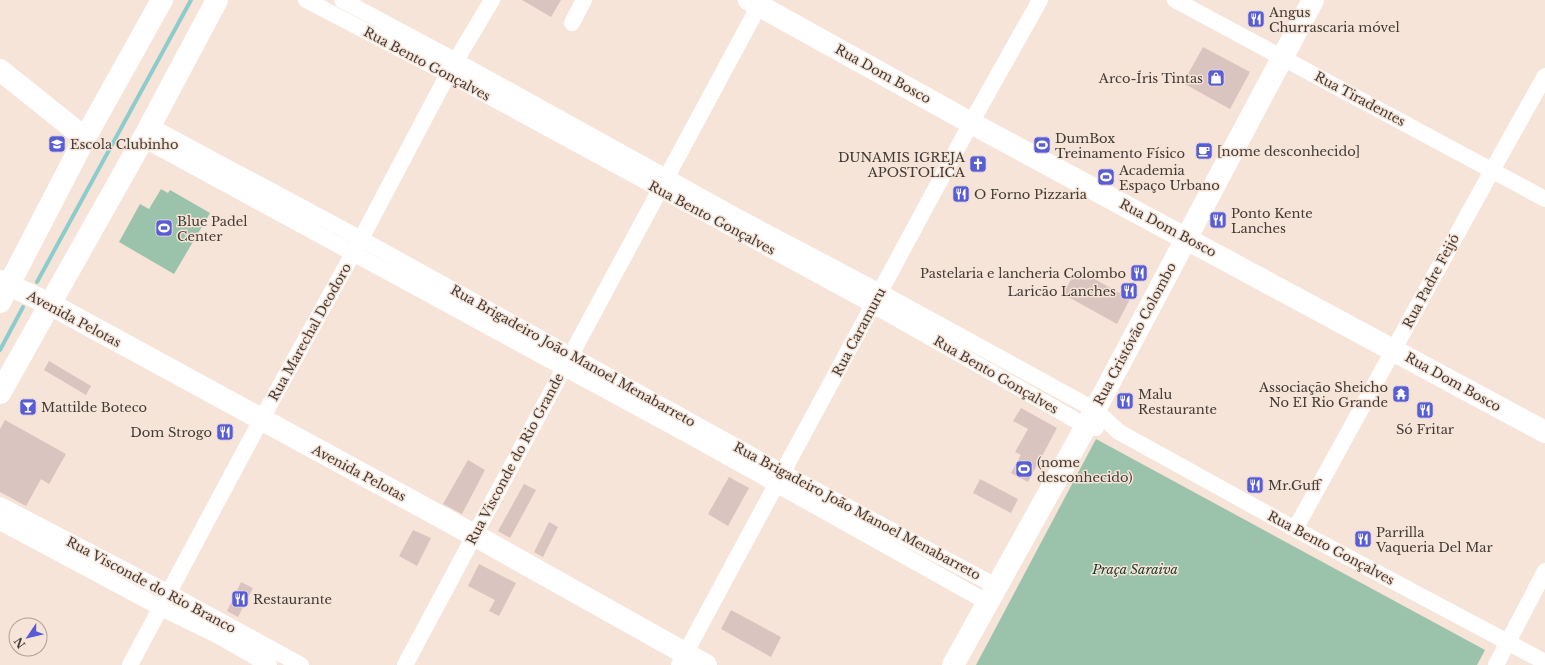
<svg xmlns="http://www.w3.org/2000/svg" width="1545" height="665" viewBox="0 0 1545 665" font-family="'Libre Baskerville',serif">
<style>
.green{fill:#9bc2ab}
.lines{fill:none;stroke-linecap:round;stroke-linejoin:round}
.stream{stroke:#8dcccc;stroke-width:4}
.building{fill:#d9c4bf}
.street{stroke:#fff;stroke-width:16}
.secondary{stroke:#fff;stroke-width:22}
.labels{text-anchor:middle;dominant-baseline:central;stroke-width:3;stroke-linejoin:round;paint-order:stroke}
.poi-label{font-size:13px;fill:#423b36;stroke:#f6e4d8;text-anchor:start}
.street-label{font-size:13px;fill:#423b36;stroke:#f6e4d8}
.park-label{font-size:13px;font-style:italic;fill:#123925;stroke:#f6e4d8}
</style>
<rect width="100%" height="100%" fill="#f6e4d8"/>
<g class="green">
<path d="M161 189 168 193 170 190 210 213 174 274 119 242 140 204 149 209Z"/>
<path d="M1096 439 1485 650 1477 665H976Z"/>
</g>
<g class="lines">
<g class="stream">
<path d="M37 282 191 0"/>
<path d="M0 350 23 307"/>
</g>
</g>
<g class="building">
<path d="M522 0H561L551 17Z"/>
<path d="M1203 47 1250 72 1230 109 1183 83Z"/>
<path d="M1077 269 1130 299 1117 324 1063 294Z"/>
<path d="M49 361 91 386 86 395 44 370Z"/>
<path d="M1021 408 1057 428 1028 482 1011 473 1021 455 1015 452 1028 429 1013 421Z"/>
<path d="M5 420 66 454 49 484 41 479 26 506 0 492V429Z"/>
<path d="M468 460 485 470 462 514 443 504Z"/>
<path d="M729 477 749 488 728 526 708 514Z"/>
<path d="M980 479 1018 499 1011 513 973 493Z"/>
<path d="M524 484 536 490 510 538 498 531Z"/>
<path d="M549 522 558 527 543 557 534 552Z"/>
<path d="M413 530 431 538 417 566 399 556Z"/>
<path d="M479 564 516 583 499 616 489 611 495 600 468 586Z"/>
<path d="M241 582 253 588 238 617 227 611Z"/>
<path d="M731 610 781 637 771 657 721 629Z"/>
</g>
<g class="lines">
<g class="street">
<path d="M306 0 448 74 873 305 1086 426 1096 428"/>
<path d="M342 0 456 61 738 217 880 292 1095 410 1119 432 1295 529 1545 662"/>
<path d="M1175 0 1545 199"/>
<path d="M572 23 584 0"/>
<path d="M150 126 361 239 784 473 996 586"/>
<path d="M143 139 697 440 987 602"/>
<path d="M0 505 169 593 301 665"/>
<path d="M0 522 161 608 219 636 269 665"/>
<path d="M1295 529C1379 378 1460 226 1545 76"/>
<path d="M130 665 261 420 361 239 448 74 492 0"/>
<path d="M405 665 564 368 762 0"/>
<path d="M679 665 971 123 1040 0"/>
<path d="M1496 665 1545 571"/>
</g>
<g class="secondary">
<path d="M749 0 971 123 1545 432"/>
<path d="M0 70 85 138"/>
<path d="M0 281 50 304 474 535 706 665"/>
<path d="M0 302 85 138 162 0"/>
<path d="M0 393 143 139 217 0"/>
<path d="M953 665 1095 410 1313 0"/>
</g>
</g>
<defs>
<symbol id="restaurant-square" viewBox="-11 -11 22 22"><rect x="-9" y="-9" width="18" height="18" rx="4" fill="#585dd5" stroke="#f6e4d8"/><path d="M-5-6h1v4h1v-4h1v4h1v-4h1v5L-1.5 .5V6h-2V.5L-5-1ZM5-6V6H3V1.5H1.5Q1.5-4 5-6Z" fill="#fff"/></symbol>
<symbol id="shop-square" viewBox="-11 -11 22 22"><rect x="-9" y="-9" width="18" height="18" rx="4" fill="#585dd5" stroke="#f6e4d8"/><path d="M-5-2.5h2.3a2.7 3.5 0 0 1 5.4 0H5L5.5 6h-11ZM-1.5-2.5h3a1.5 2.3 0 0 0-3 0Z" fill="#fff"/></symbol>
<symbol id="school-square" viewBox="-11 -11 22 22"><rect x="-9" y="-9" width="18" height="18" rx="4" fill="#585dd5" stroke="#f6e4d8"/><path d="M0-5L7-2L0 1L-7-2ZM-4 1L0 2.5L4 1V4Q0 6-4 4Z" fill="#fff"/></symbol>
<symbol id="stadium-square" viewBox="-11 -11 22 22"><rect x="-9" y="-9" width="18" height="18" rx="4" fill="#585dd5" stroke="#f6e4d8"/><path d="M0-5a6.5 5 0 1 0 0 10a6.5 5 0 1 0 0-10ZM-3.5-1.8h7v3.6h-7Z" fill="#fff"/></symbol>
<symbol id="cafe-square" viewBox="-11 -11 22 22"><rect x="-9" y="-9" width="18" height="18" rx="4" fill="#585dd5" stroke="#f6e4d8"/><path d="M-5.5-4.5H6V0H3Q3 3.5 0 3.5H-2.5Q-5.5 3.5-5.5 0ZM3-3.2v2h1.7v-2ZM-6 4.5H4V6H-6Z" fill="#fff"/></symbol>
<symbol id="church-square" viewBox="-11 -11 22 22"><rect x="-9" y="-9" width="18" height="18" rx="4" fill="#585dd5" stroke="#f6e4d8"/><path d="M-1.2-6h2.4v3.5h3.3v2.4h-3.3V6h-2.4V-.1h-3.3v-2.4h3.3Z" fill="#fff"/></symbol>
<symbol id="temple-square" viewBox="-11 -11 22 22"><rect x="-9" y="-9" width="18" height="18" rx="4" fill="#585dd5" stroke="#f6e4d8"/><path d="M0-6L5-2H3V0L6.5 2.5H4V6H1.5V3h-3V6H-4V2.5H-6.5L-3 0V-2H-5Z" fill="#fff"/></symbol>
<symbol id="bar-square" viewBox="-11 -11 22 22"><rect x="-9" y="-9" width="18" height="18" rx="4" fill="#585dd5" stroke="#f6e4d8"/><path d="M-6-5H6L.8 .8V4.5H3.5V6h-7V4.5H-.8V.8Z" fill="#fff"/></symbol>
</defs>
<g fill-rule="evenodd">
<use href="#restaurant-square" x="1246" y="9" width="20" height="20"/>
<use href="#shop-square" x="1206" y="68" width="20" height="20"/>
<use href="#school-square" x="47" y="134" width="20" height="20"/>
<use href="#stadium-square" x="1032" y="135" width="20" height="20"/>
<use href="#cafe-square" x="1194" y="141" width="20" height="20"/>
<use href="#church-square" x="968" y="154" width="20" height="20"/>
<use href="#stadium-square" x="1096" y="167" width="20" height="20"/>
<use href="#restaurant-square" x="951" y="184" width="20" height="20"/>
<use href="#restaurant-square" x="1208" y="210" width="20" height="20"/>
<use href="#stadium-square" x="154" y="218" width="20" height="20"/>
<use href="#restaurant-square" x="1129" y="263" width="20" height="20"/>
<use href="#restaurant-square" x="1119" y="281" width="20" height="20"/>
<use href="#temple-square" x="1391" y="384" width="20" height="20"/>
<use href="#restaurant-square" x="1115" y="391" width="20" height="20"/>
<use href="#bar-square" x="18" y="397" width="20" height="20"/>
<use href="#restaurant-square" x="1415" y="400" width="20" height="20"/>
<use href="#restaurant-square" x="215" y="422" width="20" height="20"/>
<use href="#stadium-square" x="1014" y="459" width="20" height="20"/>
<use href="#restaurant-square" x="1245" y="475" width="20" height="20"/>
<use href="#restaurant-square" x="1353" y="529" width="20" height="20"/>
<use href="#restaurant-square" x="230" y="589" width="20" height="20"/>
</g>
<g class="labels">
<g class="poi-label">
<text x="1269" y="12">Angus<tspan x="1269" dy="15">Churrascaria móvel</tspan></text>
<text x="1203" y="78" text-anchor="end">Arco-Íris Tintas</text>
<text x="1055" y="138">DumBox<tspan x="1055" dy="15">Treinamento Físico</tspan></text>
<text x="70" y="144">Escola Clubinho</text>
<text x="1217" y="151">[nome desconhecido]</text>
<text x="965" y="157" text-anchor="end">DUNAMIS IGREJA<tspan x="965" dy="15">APOSTOLICA</tspan></text>
<text x="1119" y="170">Academia<tspan x="1119" dy="15">Espaço Urbano</tspan></text>
<text x="974" y="194">O Forno Pizzaria</text>
<text x="1231" y="213">Ponto Kente<tspan x="1231" dy="15">Lanches</tspan></text>
<text x="177" y="221">Blue Padel<tspan x="177" dy="15">Center</tspan></text>
<text x="1126" y="273" text-anchor="end">Pastelaria e lancheria Colombo</text>
<text x="1116" y="291" text-anchor="end">Laricão Lanches</text>
<text x="1388" y="387" text-anchor="end">Associação Sheicho<tspan x="1388" dy="15">No EI Rio Grande</tspan></text>
<text x="1138" y="394">Malu<tspan x="1138" dy="15">Restaurante</tspan></text>
<text x="41" y="407">Mattilde Boteco</text>
<text x="1425" y="429" text-anchor="middle">Só Fritar</text>
<text x="212" y="432" text-anchor="end">Dom Strogo</text>
<text x="1037" y="462">(nome<tspan x="1037" dy="15">desconhecido)</tspan></text>
<text x="1268" y="485">Mr.Guff</text>
<text x="1376" y="532">Parrilla<tspan x="1376" dy="15">Vaqueria Del Mar</tspan></text>
<text x="253" y="599">Restaurante</text>
</g>
<g class="street-label">
<text transform="translate(427 64) rotate(28)">Rua Bento Gonçalves</text>
<text transform="translate(883 74) rotate(29)">Rua Dom Bosco</text>
<text transform="translate(1360 99) rotate(28)">Rua Tiradentes</text>
<text transform="translate(712 218) rotate(28)">Rua Bento Gonçalves</text>
<text transform="translate(1168 228) rotate(28)">Rua Dom Bosco</text>
<text transform="translate(1431 281) rotate(-62)">Rua Padre Feijó</text>
<text transform="translate(74 319) rotate(28)">Avenida Pelotas</text>
<text transform="translate(310 332) rotate(-61)">Rua Marechal Deodoro</text>
<text transform="translate(859 332) rotate(-62)">Rua Caramuru</text>
<text transform="translate(1135 334) rotate(-62)">Rua Cristóvão Colombo</text>
<text transform="translate(573 356) rotate(29)">Rua Brigadeiro João Manoel Menabarreto</text>
<text transform="translate(996 375) rotate(30)">Rua Bento Gonçalves</text>
<text transform="translate(1453 382) rotate(29)">Rua Dom Bosco</text>
<text transform="translate(515 459) rotate(-62)">Rua Visconde do Rio Grande</text>
<text transform="translate(359 473) rotate(28)">Avenida Pelotas</text>
<text transform="translate(857 511) rotate(28)">Rua Brigadeiro João Manoel Menabarreto</text>
<text transform="translate(1331 548) rotate(28)">Rua Bento Gonçalves</text>
<text transform="translate(151 585) rotate(28)">Rua Visconde do Rio Branco</text>
</g>
<g class="park-label">
<text x="1135" y="569">Praça Saraiva</text>
</g>
</g>
<g transform="translate(28 637) rotate(235)"><circle r="19" fill="#f6e4d8" stroke="#aea097"/>
<path d="M0-3L7 15L0 10L-7 15Z" fill="#585dd5"/>
<text y="-6" font-size="11" font-weight="bold" text-anchor="middle" fill="#423b36">N</text>
</g>
</svg>
